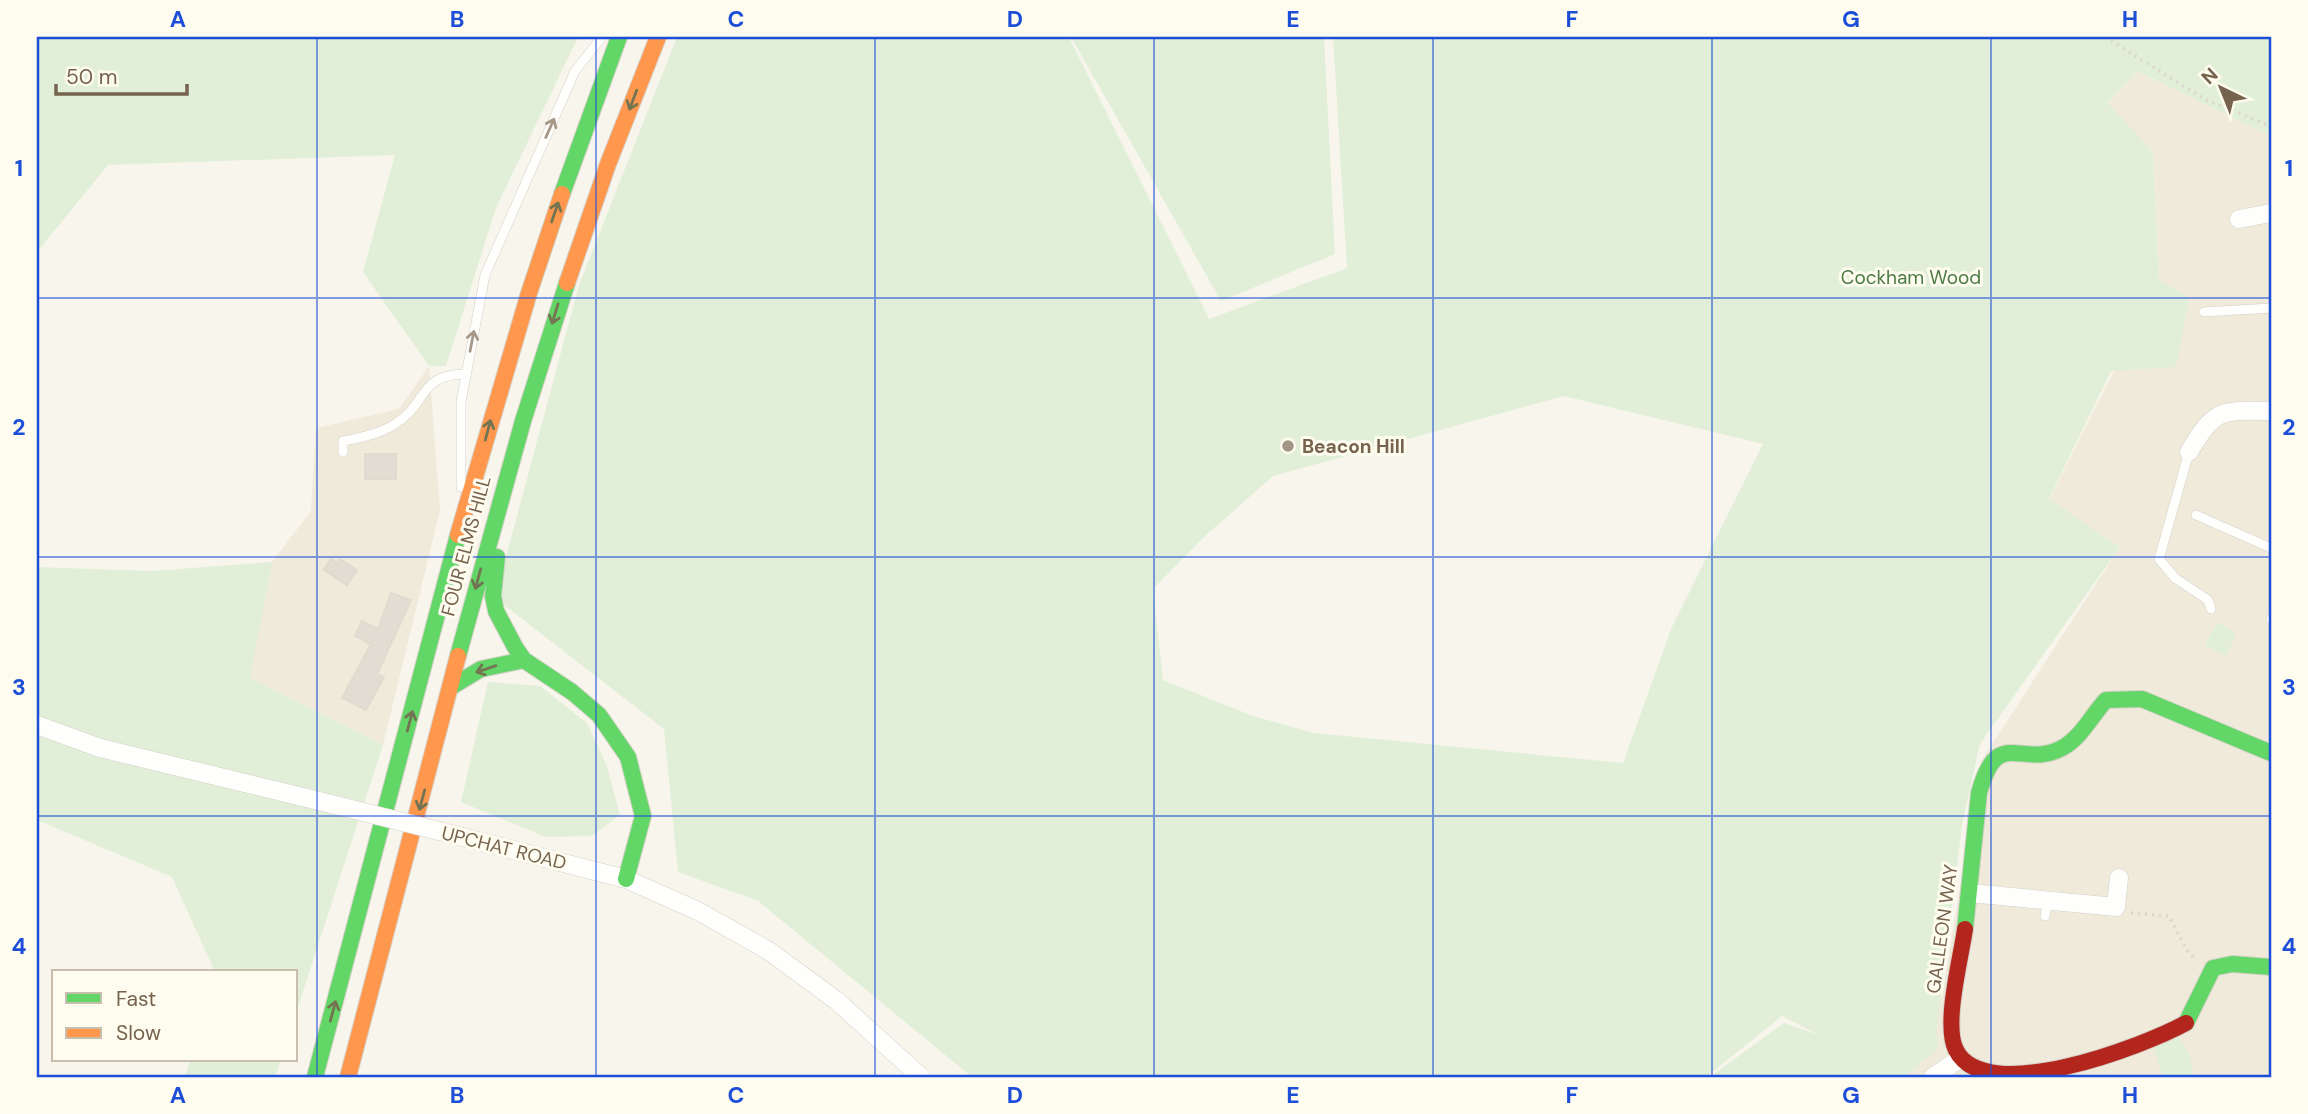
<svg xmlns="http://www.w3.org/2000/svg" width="2308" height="1114" viewBox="0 0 2308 1114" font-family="'DM Sans',sans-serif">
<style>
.residential{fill:#f0eadb}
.green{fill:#e1efd8;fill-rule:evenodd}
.building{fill:#e2dcd2;stroke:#e1dacf;stroke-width:2}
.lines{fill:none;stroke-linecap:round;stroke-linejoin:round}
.lane-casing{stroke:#d5d1c8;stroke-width:10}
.street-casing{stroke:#d5d1c8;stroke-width:19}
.fast-casing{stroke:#d6d1c8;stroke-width:18}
.slow-casing{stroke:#d6d1c8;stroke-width:18}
.jam-casing{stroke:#d6d1c8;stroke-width:18}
.path{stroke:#dad5d0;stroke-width:3.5;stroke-dasharray:2 5;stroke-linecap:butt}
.lane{stroke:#fefefc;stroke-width:9}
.street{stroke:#fefefc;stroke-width:18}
.fast{stroke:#63d668;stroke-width:16}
.slow{stroke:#ff974d;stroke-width:16}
.jam{stroke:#b3261e;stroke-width:16}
.street-bridge-casing{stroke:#d5d1c8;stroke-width:19;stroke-linecap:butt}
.street-bridge{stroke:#fefefc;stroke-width:18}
.oneway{stroke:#737451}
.oneway2{stroke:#a6998a}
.grid{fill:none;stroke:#1d4ed8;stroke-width:2;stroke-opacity:0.55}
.poi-dot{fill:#a49685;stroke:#fefbef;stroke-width:2.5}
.labels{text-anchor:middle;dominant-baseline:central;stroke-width:6;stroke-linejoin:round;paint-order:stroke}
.park-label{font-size:19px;fill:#4c7b45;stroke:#fefbef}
.poi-label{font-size:19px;font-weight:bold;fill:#76634d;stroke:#fefbef;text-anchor:start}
.street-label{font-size:19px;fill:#76634d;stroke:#fefbef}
.neatline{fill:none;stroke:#1d4ed8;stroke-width:2.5}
.grid-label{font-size:23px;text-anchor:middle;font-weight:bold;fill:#1d4ed8}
</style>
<rect width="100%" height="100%" fill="#f8f5ed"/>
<g class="residential">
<path d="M2137 71 2271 136V1077H1710L1784 1023 1831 1039 1942 996 1981 761 2120 547 2049 500 2159 281 2153 153 2108 104Z"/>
<path d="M429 366 440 510 383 745 249 678 272 562 311 511 316 428 399 409Z"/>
</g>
<g class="green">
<path d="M37 37H578L496 208 446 366H429L363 272 395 155 108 165 37 252Z"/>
<path d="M677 37H1069L1209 319 1347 268 1333 37H2271V136L2137 71 2108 103 2153 153 2159 280 2189 298 2176 367 2111 371 2049 499 2120 547 1980 744 1962 825 1936 1034 1938 1048 1905 1077H1710L1784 1023 1821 1036 1782 1016 1706 1077H972L758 901 678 872 664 729 495 598 579 285ZM1564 396 1763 444 1671 629 1623 763 1314 733 1253 716 1163 680 1153 589 1205 536 1273 476Z"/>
<path d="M1071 37H1324L1335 254 1221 301Z"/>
<path d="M272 562 250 678 383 745 296 1013V972H215L172 877 37 820V567L152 571Z"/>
<path d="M2217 622 2236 633 2227 656 2205 646Z"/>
<path d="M488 682 540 686 587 723 607 766 620 815 592 836 546 837 461 802Z"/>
<path d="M2178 1036 2190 1055 2193 1077H2163L2153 1046Z"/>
<path d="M190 1060H281L275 1077H185Z"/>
</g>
<g class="building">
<rect x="365" y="454" width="31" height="25"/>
<path d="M331 559 337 563 340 559 357 570 347 585 324 570Z"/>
<path d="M391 593 411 600 377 674 384 677 366 710 342 698 371 644 355 636 362 621 378 629Z"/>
</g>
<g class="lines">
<defs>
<g id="lane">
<path d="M2204 312 2271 308"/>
<path d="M343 452V441C360 438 380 434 395 424 428 404 418 374 466 374"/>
<path d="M2189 452 2159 559 2175 578 2208 600 2211 609"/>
<path d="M461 487V402L485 275 575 71 602 37"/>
<path d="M2196 515 2271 548"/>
<path d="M2271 619V618"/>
<path d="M2045 916 2048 901"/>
</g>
<g id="street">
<path d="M2239 219 2271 213"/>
<path d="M2189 452C2215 408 2221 410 2271 411"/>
<path d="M37 725 100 748 307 798"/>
<path d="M459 836 626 879 698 911 769 951 837 1001 921 1077"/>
<path d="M1970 893 2116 907 2119 878"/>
<path d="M1933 1077 1961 1058"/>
</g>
<g id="fast">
<path d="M562 194 619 37"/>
<path d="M497 557 493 596 496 611 515 647 524 660 572 692 599 715 628 757 643 816 626 879"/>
<path d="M458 656 523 421 567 283"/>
<path d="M451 687 481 669 524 660"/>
<path d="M1965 929 1979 793C1998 724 2021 770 2062 748 2081 738 2092 715 2106 700L2142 699 2271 753"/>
<path d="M2186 1023 2213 968 2232 964 2271 967"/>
<path d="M315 1077 458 535"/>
</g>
<g id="slow">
<path d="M567 283 608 164 658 37"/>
<path d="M458 535 529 293 562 194"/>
<path d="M348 1077 458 656"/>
</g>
<path id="jam" d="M1965 929C1961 958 1943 1025 1956 1050 1985 1108 2146 1045 2186 1023"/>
</defs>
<use href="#lane" class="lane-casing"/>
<use href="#street" class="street-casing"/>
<use href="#fast" class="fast-casing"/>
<use href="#slow" class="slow-casing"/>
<use href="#jam" class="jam-casing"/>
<g class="path">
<path d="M1753 37H1760"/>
<path d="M2105 37 2206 100 2271 126"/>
<path d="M2131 913 2169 916 2186 949 2196 960"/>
</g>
<use href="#lane" class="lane"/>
<use href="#street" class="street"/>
<use href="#fast" class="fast"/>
<use href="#slow" class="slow"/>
<use href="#jam" class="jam"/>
<defs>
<path id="street-bridge" d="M307 798 459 836"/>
</defs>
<use href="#street-bridge" class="street-bridge-casing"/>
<use href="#street-bridge" class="street-bridge"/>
</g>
<defs><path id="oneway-shaft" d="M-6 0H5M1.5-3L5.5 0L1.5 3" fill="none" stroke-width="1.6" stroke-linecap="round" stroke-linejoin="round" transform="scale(1.75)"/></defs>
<g class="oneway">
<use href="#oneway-shaft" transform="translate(633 100) rotate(111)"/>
<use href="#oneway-shaft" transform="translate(555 212) rotate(-71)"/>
<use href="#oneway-shaft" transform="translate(555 314) rotate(107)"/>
<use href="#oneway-shaft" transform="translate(488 430) rotate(-75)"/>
<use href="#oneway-shaft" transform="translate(478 579) rotate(105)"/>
<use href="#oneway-shaft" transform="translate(486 669) rotate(161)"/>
<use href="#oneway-shaft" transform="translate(410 721) rotate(-75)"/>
<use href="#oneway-shaft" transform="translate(422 800) rotate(105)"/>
<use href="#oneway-shaft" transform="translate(333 1011) rotate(-75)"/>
</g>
<g class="oneway2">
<use href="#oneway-shaft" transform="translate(550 128) rotate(-66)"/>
<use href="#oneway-shaft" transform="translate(472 341) rotate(-79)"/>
</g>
<path class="grid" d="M317 37V1077M596 37V1077M875 37V1077M1154 37V1077M1433 37V1077M1712 37V1077M1991 37V1077M37 298H2271M37 557H2271M37 816H2271"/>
<circle class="poi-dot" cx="1288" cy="446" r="7"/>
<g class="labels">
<g class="park-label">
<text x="1911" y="277">Cockham Wood</text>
</g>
<g class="poi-label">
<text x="1302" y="446">Beacon Hill</text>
</g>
<g class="street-label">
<text transform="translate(466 546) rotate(-75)">FOUR ELMS HILL</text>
<text transform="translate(504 848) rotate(14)">UPCHAT ROAD</text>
<text transform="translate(1942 929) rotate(-82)">GALLEON WAY</text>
</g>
</g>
<rect width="2308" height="1114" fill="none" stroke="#fefbef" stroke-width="77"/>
<rect x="52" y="970" width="245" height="91" fill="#fefbef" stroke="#c8beae" stroke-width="2"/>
<rect x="66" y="993" width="35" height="10" fill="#63d668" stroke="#c8beae" stroke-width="2"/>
<text x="116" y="1006" font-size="21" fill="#76634d">Fast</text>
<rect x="66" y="1028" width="35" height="10" fill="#ff974d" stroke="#c8beae" stroke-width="2"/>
<text x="116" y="1040" font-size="21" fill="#76634d">Slow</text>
<g transform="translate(2221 88) rotate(317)" stroke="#fefbef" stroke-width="5" paint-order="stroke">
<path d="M0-5L12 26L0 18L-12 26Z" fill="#76634d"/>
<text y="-10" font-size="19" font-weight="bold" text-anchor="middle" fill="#76634d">N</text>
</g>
<path d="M56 84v10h131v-10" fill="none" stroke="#76634d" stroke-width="3.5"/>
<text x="66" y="84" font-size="21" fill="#76634d" stroke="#fefbef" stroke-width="5" paint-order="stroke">50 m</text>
<rect x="38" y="38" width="2232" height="1038" class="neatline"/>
<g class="grid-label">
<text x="178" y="27">A</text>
<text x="457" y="27">B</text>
<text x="736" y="27">C</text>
<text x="1015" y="27">D</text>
<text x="1293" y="27">E</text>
<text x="1572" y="27">F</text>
<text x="1851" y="27">G</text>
<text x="2130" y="27">H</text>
<text x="19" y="176">1</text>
<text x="2289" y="176">1</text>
<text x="19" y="435">2</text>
<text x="2289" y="435">2</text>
<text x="19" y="695">3</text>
<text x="2289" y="695">3</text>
<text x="19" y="954">4</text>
<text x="2289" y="954">4</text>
<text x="178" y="1103">A</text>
<text x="457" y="1103">B</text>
<text x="736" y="1103">C</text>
<text x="1015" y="1103">D</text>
<text x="1293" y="1103">E</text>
<text x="1572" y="1103">F</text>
<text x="1851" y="1103">G</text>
<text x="2130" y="1103">H</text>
</g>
</svg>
